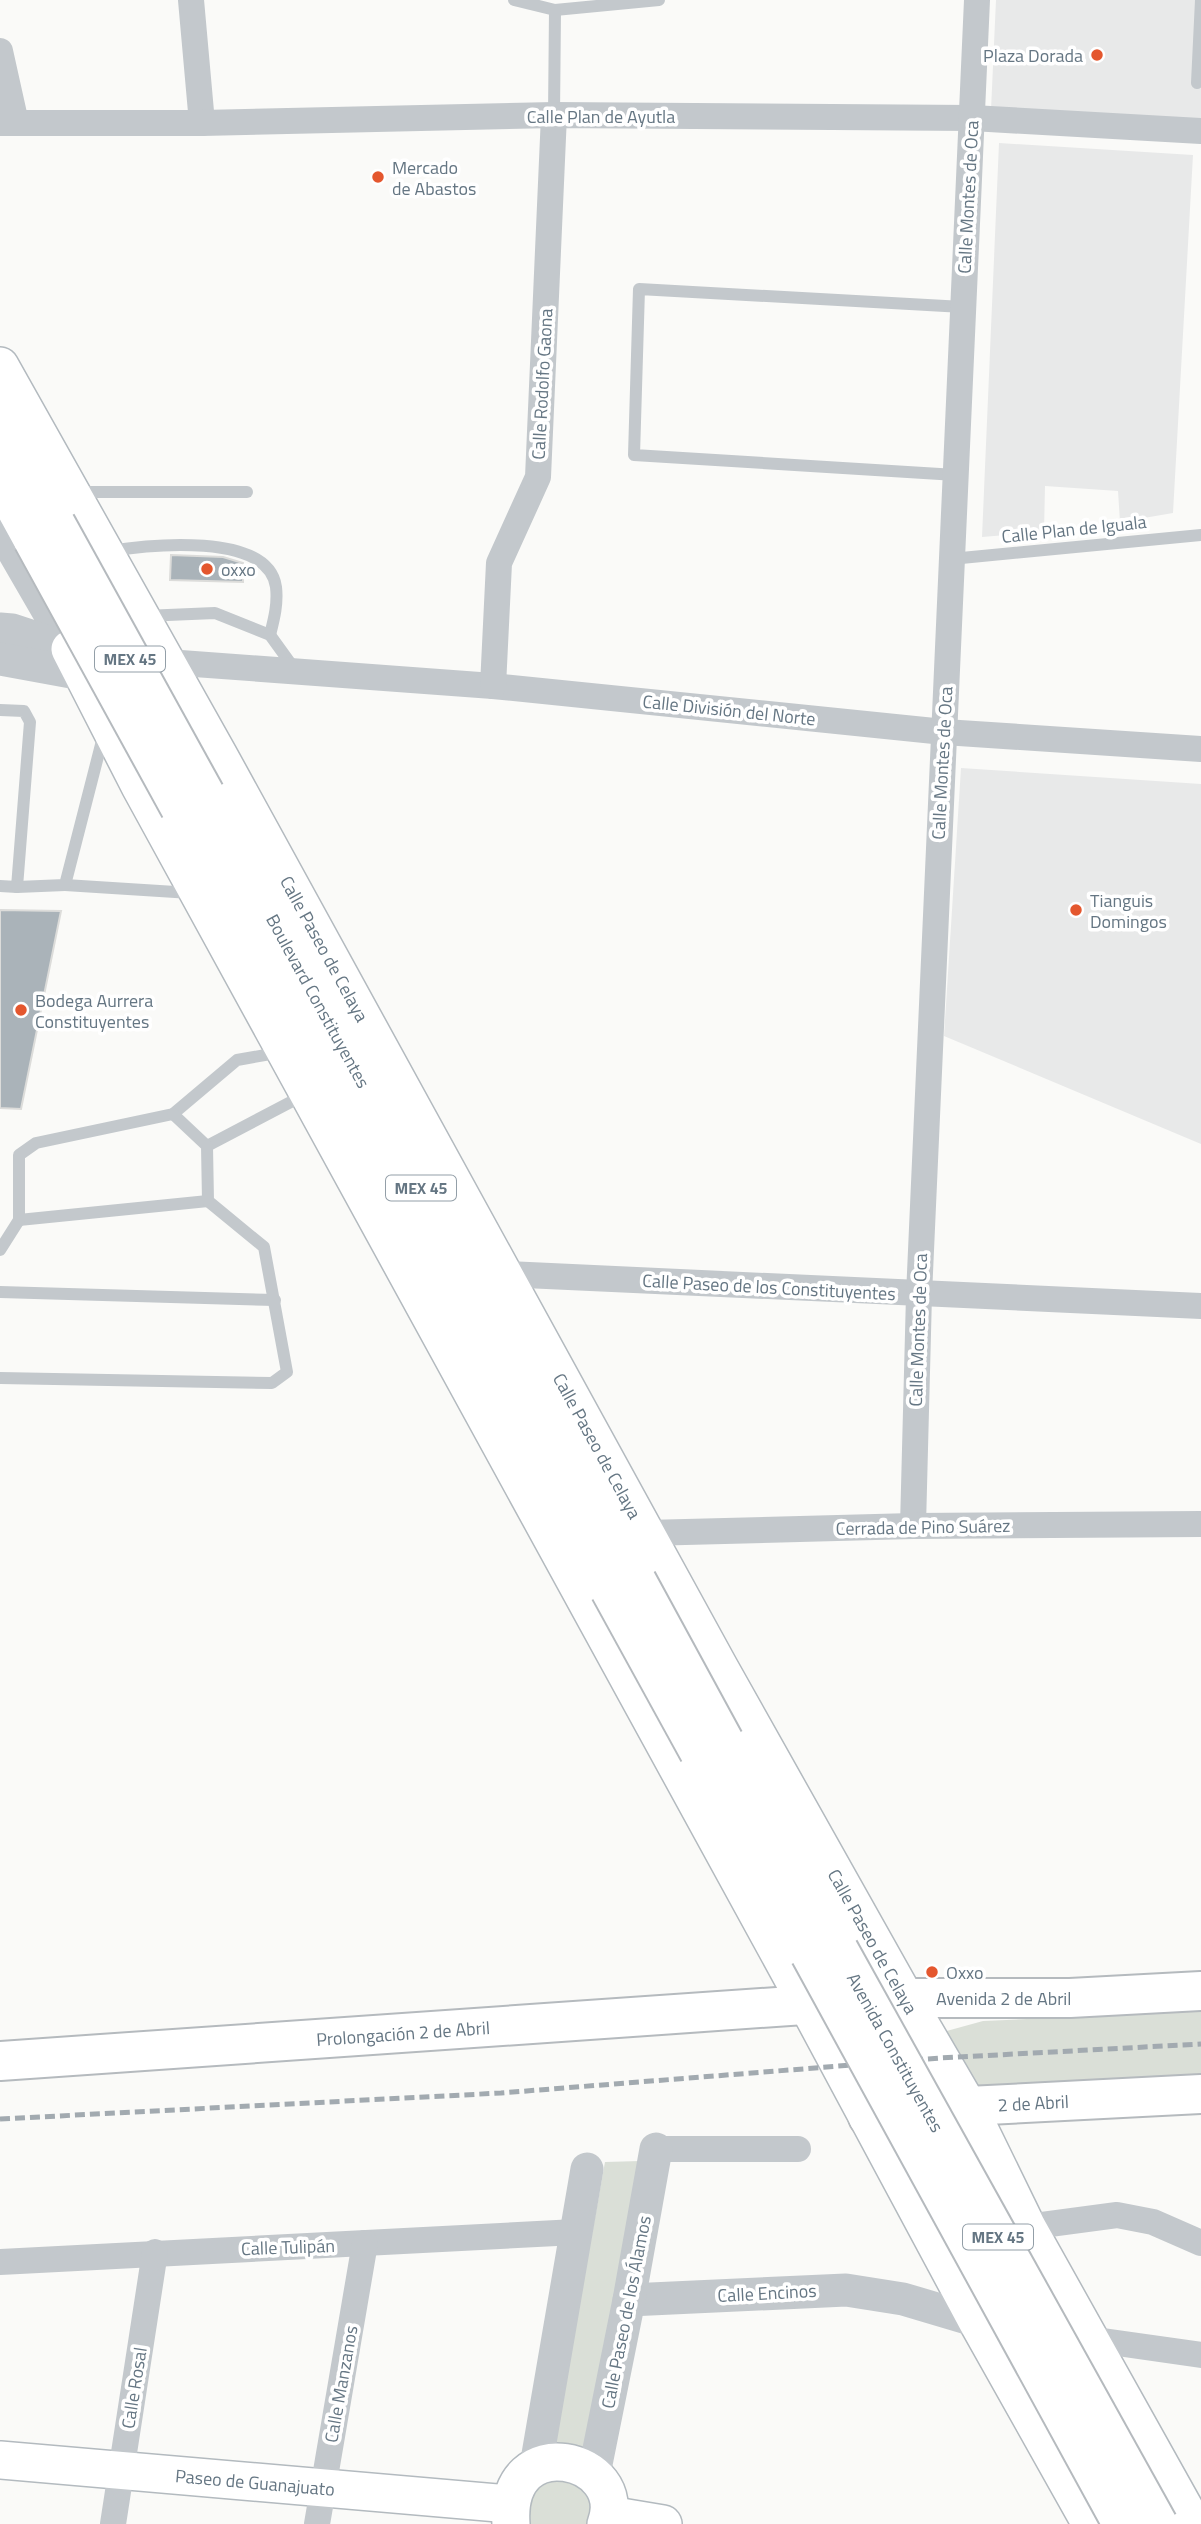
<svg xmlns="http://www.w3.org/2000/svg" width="1201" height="2524" viewBox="0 0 1201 2524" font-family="'Titillium Web',sans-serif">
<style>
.built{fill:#e8e9e9}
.green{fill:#dadfd7}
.building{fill:#aab3b9;stroke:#dcdcda;stroke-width:2}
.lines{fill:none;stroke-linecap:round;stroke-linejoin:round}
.secondary-casing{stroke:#b3babf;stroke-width:40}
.primary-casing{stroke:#b5babe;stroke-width:42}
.service{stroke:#c3c8cc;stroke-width:12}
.minor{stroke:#c3c8cc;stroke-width:26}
.tertiary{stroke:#c3c8cc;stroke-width:33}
.secondary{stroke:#fff;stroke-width:37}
.primary{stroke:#fff;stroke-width:38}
.rail{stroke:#a2aab0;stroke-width:5;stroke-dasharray:10 5;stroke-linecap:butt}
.primary-bridge-casing{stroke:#b5babe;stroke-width:42;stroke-linecap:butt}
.primary-bridge{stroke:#fff;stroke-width:38}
.poi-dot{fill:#e4572e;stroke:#fff;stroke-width:2.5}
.labels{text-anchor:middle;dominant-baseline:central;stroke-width:7;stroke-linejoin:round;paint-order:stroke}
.shield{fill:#fff;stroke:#939fa8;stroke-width:2}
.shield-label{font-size:16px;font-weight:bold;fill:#657683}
.poi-label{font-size:18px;fill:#657683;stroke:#fff;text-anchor:start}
.street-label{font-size:18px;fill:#657683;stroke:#fff}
</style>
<rect width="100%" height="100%" fill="#fafaf8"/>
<g class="built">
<path d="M996 0H1201V125L991 110Z"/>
<path d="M999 143 1193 155 1173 513 1120 522 1118 491 1045 486 1044 532 982 537Z"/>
<path d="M961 768 1201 784V1144L944 1036Z"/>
</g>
<g class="green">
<path d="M1201 2011V2086L984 2098 943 2032 983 2021Z"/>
<path d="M640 2161 585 2448 554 2443 605 2162Z"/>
<path d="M548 2473 586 2488 596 2518 591 2524H525L528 2487Z"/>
</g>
<g class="building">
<path d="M171 555 223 557 243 563V582L170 580Z"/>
<path d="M0 910 61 911 21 1109 0 1108Z"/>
</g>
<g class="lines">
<defs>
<g id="secondary">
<path id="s1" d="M0 366 219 756 719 1667 905 1998 968 2106 1027 2227 1193 2524"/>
<path d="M70 649 140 786 807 2004 977 2321 1091 2524"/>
<path id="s2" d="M0 2460 510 2504"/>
<path d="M609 2515 663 2524"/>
<path d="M511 2524C504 2426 631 2458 606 2524"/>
</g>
<g id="primary">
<path d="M0 422 56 524"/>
<path d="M0 480 33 540"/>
<path id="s3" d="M205 794 637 1581"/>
<path d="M180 808 610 1590"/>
<path d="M724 1741 839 1950"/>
<path d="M699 1752 810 1954"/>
<path id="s4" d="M0 2061 905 1998H1070L1201 1991"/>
<path id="s5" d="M868 2117 968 2106 1201 2094"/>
</g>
</defs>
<use href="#secondary" class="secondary-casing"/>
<use href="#primary" class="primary-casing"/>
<g class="service">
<path d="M514 0 555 10 659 0"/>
<path d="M1197 83 1201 0"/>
<path d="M554 115 555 10"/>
<path d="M956 475 634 455 639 289 963 307"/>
<path d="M77 492H247"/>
<path d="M109 551C147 545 268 531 276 587 278 604 274 619 270 635"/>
<path d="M951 559 1201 535"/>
<path d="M144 616 215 613 270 635 296 671"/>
<path d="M0 710 24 711 30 722 17 887 0 886"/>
<path d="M65 885 191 893"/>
<path d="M17 887 65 885 104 733"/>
<path d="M207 1146 306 1094"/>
<path d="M19 1220 208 1201"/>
<path d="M0 1250 19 1220V1155L36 1143 173 1114 237 1060 282 1052"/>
<path d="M0 1292 275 1300"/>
<path d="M0 1378 272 1383 287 1372 264 1247 208 1201 207 1146 173 1114"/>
</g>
<g class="minor">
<path d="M191 0 202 123"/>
<path d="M0 51 16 123"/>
<path d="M0 123H202L554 115 972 118 1201 131"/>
<path d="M167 662 493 686 944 732 1201 749"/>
<path d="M493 686 499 563 538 477 554 115"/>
<path d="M505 1274 1201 1306"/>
<path d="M913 1526 919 1295 977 0"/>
<path d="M646 1533 913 1526 1201 1524"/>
<path d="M656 2149H798"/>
<path d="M1027 2227 1117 2215 1153 2222 1201 2243"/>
<path d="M0 2262 576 2232"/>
<path d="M1089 2339 1201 2355"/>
<path d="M113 2524 155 2252"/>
<path d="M317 2524 365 2243"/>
</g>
<g class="tertiary">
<path d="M0 528 70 649"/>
<path d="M0 629 12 630 70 649 96 652"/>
<path d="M0 659 104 678"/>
<path d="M629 2300 846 2290 903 2299 977 2321"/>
<path d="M536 2466 587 2169"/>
<path d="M594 2474 629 2300 656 2149"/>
</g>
<use href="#secondary" class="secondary"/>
<use href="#primary" class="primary"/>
<path class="rail" d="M0 2119 501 2093 940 2058 1201 2044"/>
<defs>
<g id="primary-bridge">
<path d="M56 524 205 794"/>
<path d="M33 540 180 808"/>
<path d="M637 1581 724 1741"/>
<path d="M610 1590 699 1752"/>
<path id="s6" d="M839 1950 1158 2524"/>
<path d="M810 1954 1122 2524"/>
</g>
</defs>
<use href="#primary-bridge" class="primary-bridge-casing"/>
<use href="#primary-bridge" class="primary-bridge"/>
</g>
<g class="poi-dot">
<circle cx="1097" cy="55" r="7"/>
<circle cx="378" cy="177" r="7"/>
<circle cx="207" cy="569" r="7"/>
<circle cx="1076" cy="910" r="7"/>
<circle cx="21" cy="1010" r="7"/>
<circle cx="932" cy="1972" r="7"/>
</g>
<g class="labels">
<g class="shield">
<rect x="95" y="646.5" width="70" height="25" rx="5"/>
<rect x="386" y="1175.5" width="70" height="25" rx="5"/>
<rect x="963" y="2224.5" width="70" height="25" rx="5"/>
</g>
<g class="shield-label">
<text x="130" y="659">MEX 45</text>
<text x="421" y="1188">MEX 45</text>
<text x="998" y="2237">MEX 45</text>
</g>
<g class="poi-label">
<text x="1083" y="55" text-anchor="end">Plaza Dorada</text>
<text x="392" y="167">Mercado<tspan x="392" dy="21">de Abastos</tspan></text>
<text x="221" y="569">oxxo</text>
<text x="1090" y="900">Tianguis<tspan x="1090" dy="21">Domingos</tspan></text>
<text x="35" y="1000">Bodega Aurrera<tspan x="35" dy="21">Constituyentes</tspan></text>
<text x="946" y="1972">Oxxo</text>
</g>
<g class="street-label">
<text x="601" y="116">Calle Plan de Ayutla</text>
<text transform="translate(968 197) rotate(-87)">Calle Montes de Oca</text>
<text transform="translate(542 384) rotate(-87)">Calle Rodolfo Gaona</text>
<text transform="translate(1074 529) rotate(-6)">Calle Plan de Iguala</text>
<text transform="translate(729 710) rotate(6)">Calle División del Norte</text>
<text transform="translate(942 763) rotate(-87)">Calle Montes de Oca</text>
<text stroke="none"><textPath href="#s1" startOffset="667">Calle Paseo de Celaya</textPath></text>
<text stroke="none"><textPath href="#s3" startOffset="236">Boulevard Constituyentes</textPath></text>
<text transform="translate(769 1287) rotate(3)">Calle Paseo de los Constituyentes</text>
<text transform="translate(918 1330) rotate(-88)">Calle Montes de Oca</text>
<text stroke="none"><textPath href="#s1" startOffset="1234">Calle Paseo de Celaya</textPath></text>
<text transform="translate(923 1527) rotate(-1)">Cerrada de Pino Suárez</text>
<text stroke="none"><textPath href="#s1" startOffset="1801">Calle Paseo de Celaya</textPath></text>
<text stroke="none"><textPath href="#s4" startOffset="1006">Avenida 2 de Abril</textPath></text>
<text stroke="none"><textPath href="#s4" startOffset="404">Prolongación 2 de Abril</textPath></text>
<text stroke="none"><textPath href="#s6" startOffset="117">Avenida Constituyentes</textPath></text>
<text stroke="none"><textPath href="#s5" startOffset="166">2 de Abril</textPath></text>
<text transform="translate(288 2247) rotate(-2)">Calle Tulipán</text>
<text transform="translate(767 2293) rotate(-3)">Calle Encinos</text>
<text transform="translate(626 2312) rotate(-79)">Calle Paseo de los Álamos</text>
<text transform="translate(341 2384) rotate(-80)">Calle Manzanos</text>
<text transform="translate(134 2388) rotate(-81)">Calle Rosal</text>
<text stroke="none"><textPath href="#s2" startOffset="256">Paseo de Guanajuato</textPath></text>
</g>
</g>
</svg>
